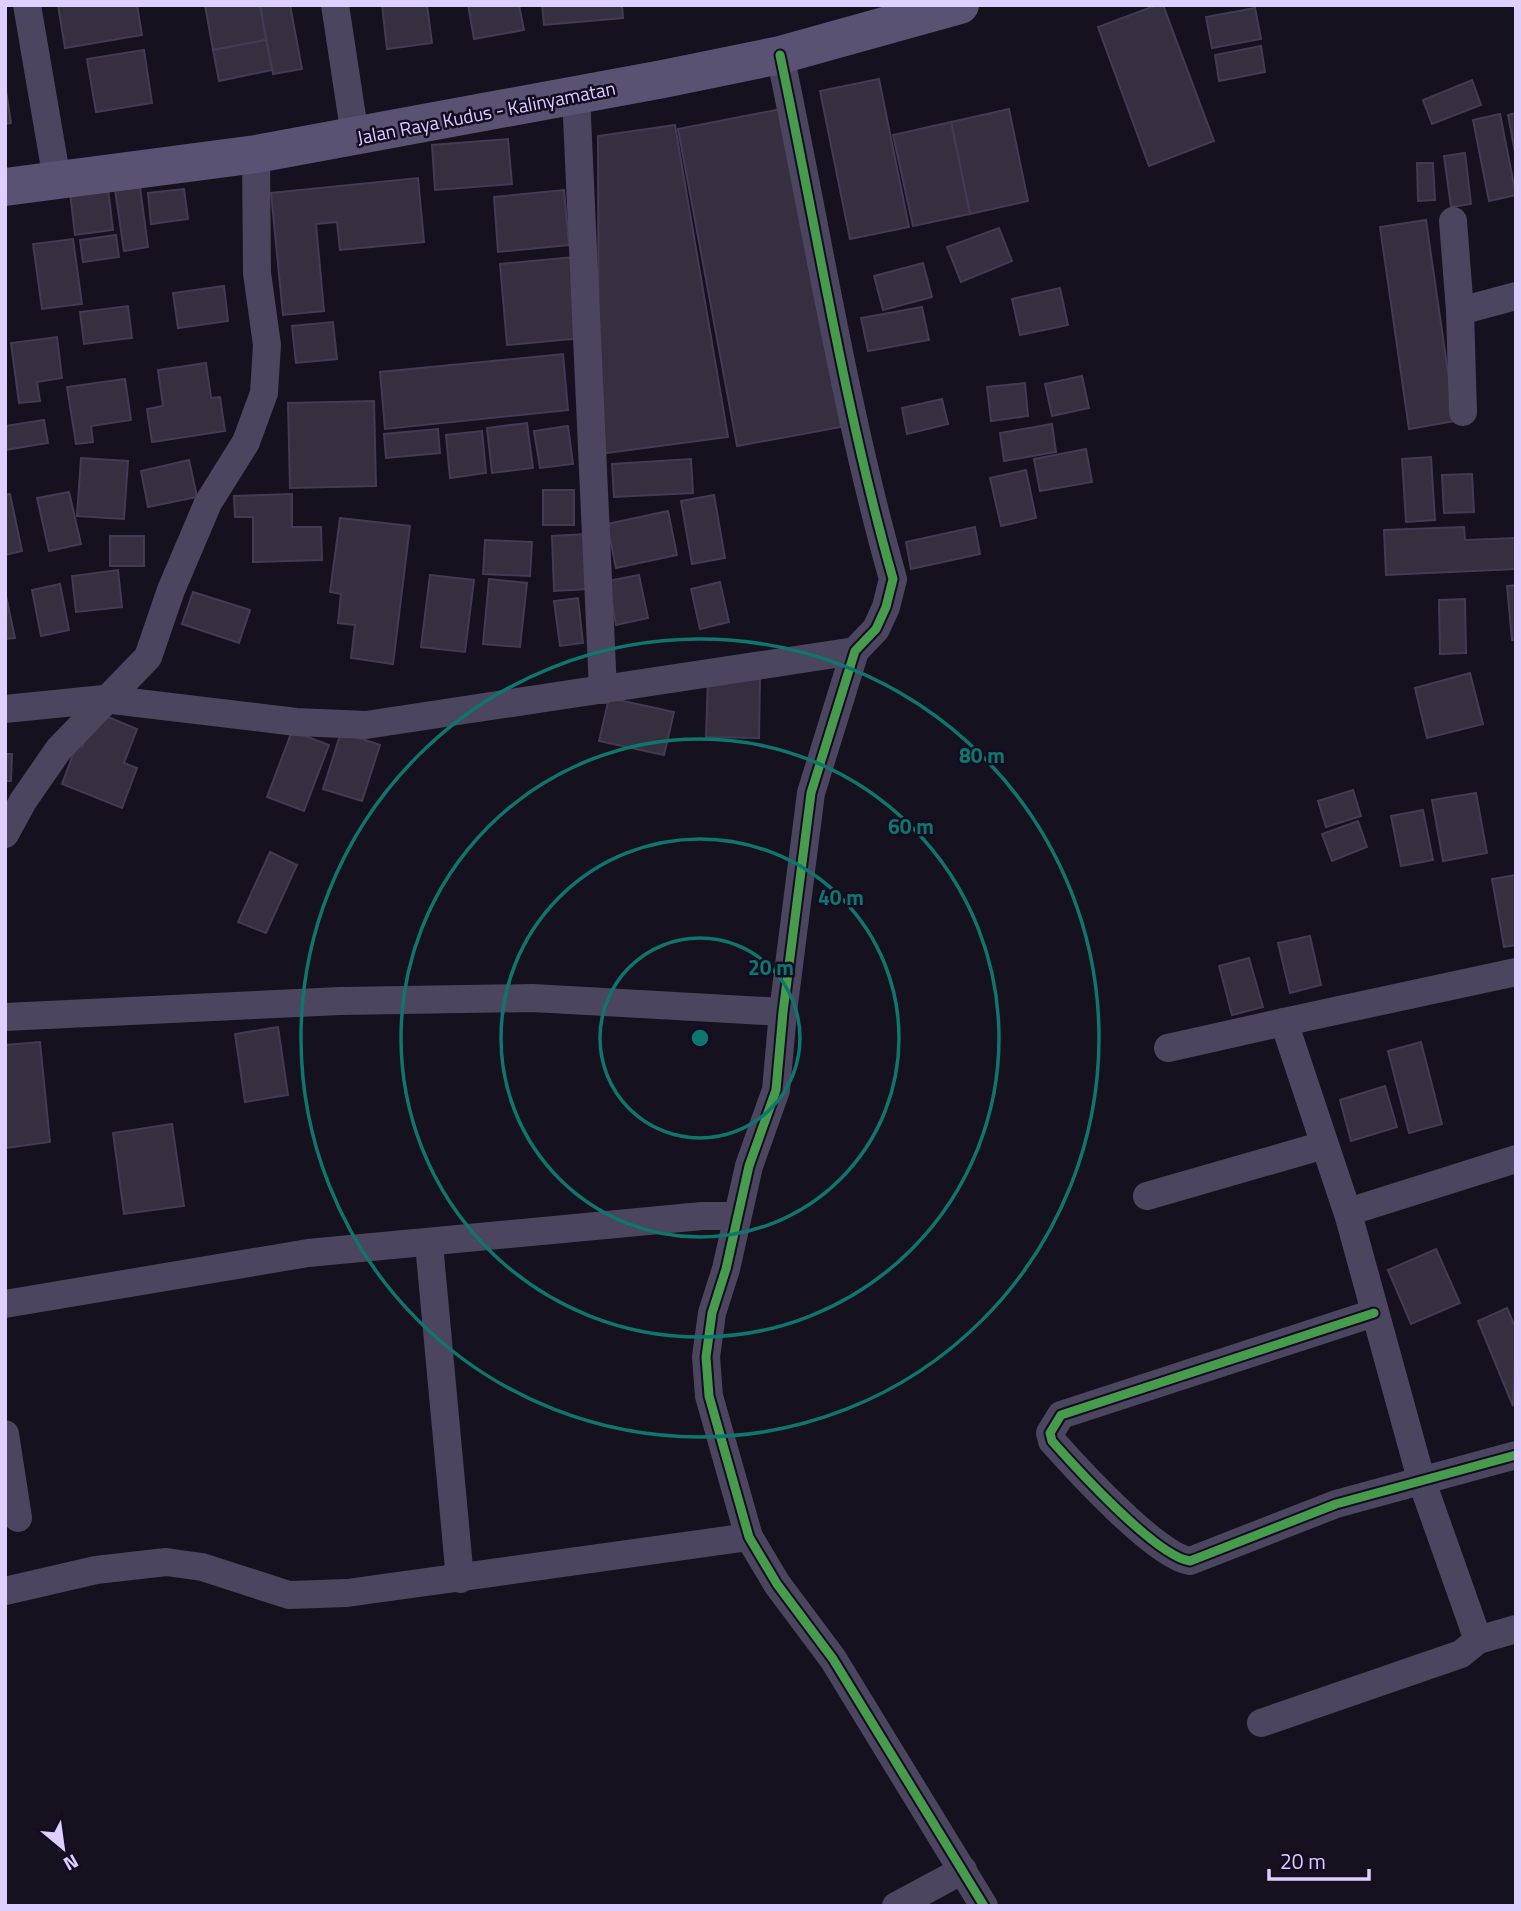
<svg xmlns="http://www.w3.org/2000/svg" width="1521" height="1911" viewBox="0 0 1521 1911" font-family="'Titillium Web',sans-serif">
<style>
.building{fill:#352f40;stroke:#433b53;stroke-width:2}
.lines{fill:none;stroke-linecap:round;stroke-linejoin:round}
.street{stroke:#4b455f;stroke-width:28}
.secondary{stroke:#5a5272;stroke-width:38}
.cycleway-casing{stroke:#140c23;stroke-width:13}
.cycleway{stroke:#469c4c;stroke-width:9}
.ring{fill:none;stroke:#0f766e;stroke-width:3.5}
.labels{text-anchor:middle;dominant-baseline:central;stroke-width:5;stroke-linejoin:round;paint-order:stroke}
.street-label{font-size:19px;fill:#ddcfff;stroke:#140c23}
.centre{fill:#0f766e;stroke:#140c23;stroke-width:3.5}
.ring-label{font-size:21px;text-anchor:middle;font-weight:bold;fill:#0f766e;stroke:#140c23;stroke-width:5;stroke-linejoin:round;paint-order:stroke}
</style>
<rect width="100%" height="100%" fill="#15111e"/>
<g class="building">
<path d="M58 5H137L142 35 65 48Z"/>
<path d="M205 5H260L266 40 213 50Z"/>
<path d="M260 5H290L302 69 273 74Z"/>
<path d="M382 5H427L432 43 387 49Z"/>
<path d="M468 5H519L524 30 474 39Z"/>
<path d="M542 5H622L623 18 544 25Z"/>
<path d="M1157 5H1163L1214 141 1149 166 1098 27Z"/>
<path d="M1255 8 1261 39 1212 48 1206 17Z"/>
<path d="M266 40 272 70 219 81 213 50Z"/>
<path d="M1261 46 1265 72 1219 81 1215 55Z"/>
<path d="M144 50 152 103 96 112 87 59Z"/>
<path d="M879 79 909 227 850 239 820 91Z"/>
<path d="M1472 80 1481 105 1432 124 1423 100Z"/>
<path d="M5 84 11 123 5 124Z"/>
<path d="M781 109 841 427 737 446 678 129Z"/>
<path d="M1009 109 1028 201 970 214 951 122Z"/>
<path d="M1516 113V158L1508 115Z"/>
<path d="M1500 114 1516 195 1489 201 1473 120Z"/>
<path d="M951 122 970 214 913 226 893 135Z"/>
<path d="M675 125 728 437 599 454 598 136Z"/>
<path d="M508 139 512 184 435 190 432 145Z"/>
<path d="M1465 153 1471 204 1451 207 1444 156Z"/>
<path d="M1417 163H1433L1435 200 1418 201Z"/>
<path d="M418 178 424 242 340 250 337 222 316 224 324 311 283 315 271 193Z"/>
<path d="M140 187 148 247 124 251 115 190Z"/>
<path d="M108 188 113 230 75 235 70 193Z"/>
<path d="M184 189 188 219 151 224 148 193Z"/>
<path d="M564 190 569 245 498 252 494 197Z"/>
<path d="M1426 220 1455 421 1409 429 1380 227Z"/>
<path d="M999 228 1012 261 961 282 947 247Z"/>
<path d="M116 235 119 257 83 262 80 240Z"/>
<path d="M73 239 82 304 42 309 33 244Z"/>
<path d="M574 257 582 338 507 345 500 264Z"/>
<path d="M923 263 932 297 883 310 874 276Z"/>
<path d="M224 286 228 321 178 328 173 293Z"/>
<path d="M1060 288 1068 325 1020 335 1012 299Z"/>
<path d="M128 306 132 338 84 344 80 312Z"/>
<path d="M922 307 929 340 868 351 861 318Z"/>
<path d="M333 322 337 359 296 363 292 326Z"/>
<path d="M57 337 62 378 37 382 40 401 19 403 11 343Z"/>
<path d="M563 354 568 410 385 429 380 372Z"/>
<path d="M206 363 211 398 220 397 225 431 152 442 147 409 163 406 158 370Z"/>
<path d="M1082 376 1089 408 1052 416 1045 384Z"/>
<path d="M125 379 131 420 91 426 93 442 76 444 67 387Z"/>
<path d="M1025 383 1028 416 991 421 987 387Z"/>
<path d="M942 399 948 424 907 434 902 408Z"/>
<path d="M374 401 376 486 290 488 288 403Z"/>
<path d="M44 420 48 443 5 450V426Z"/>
<path d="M527 423 533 468 492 473 487 428Z"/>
<path d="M1052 424 1056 452 1004 461 1000 433Z"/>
<path d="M568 426 573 464 540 468 534 431Z"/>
<path d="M438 429 440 453 386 458 384 434Z"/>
<path d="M482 431 486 473 450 478 446 435Z"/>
<path d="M1086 449 1092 482 1040 491 1034 459Z"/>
<path d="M1431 457 1435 520 1406 522 1402 459Z"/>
<path d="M81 458 128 461 124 519 77 516Z"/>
<path d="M691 459 693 493 614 497 612 464Z"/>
<path d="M189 460 197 497 148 507 141 471Z"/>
<path d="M1026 470 1036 518 1001 526 990 478Z"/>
<path d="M1472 474 1474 512 1444 513 1442 475Z"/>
<rect x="543" y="490" width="31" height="35"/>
<path d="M69 492 81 544 49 551 37 498Z"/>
<path d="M10 494 22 551 5 555V495Z"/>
<path d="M292 494V527H321L322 560 253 562V517H235L234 496Z"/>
<path d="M714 495 725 558 692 564 681 501Z"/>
<path d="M668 511 677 555 616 568 607 524Z"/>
<path d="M340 518 410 526 393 664 351 658 355 625 338 623 341 594 330 592Z"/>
<path d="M975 527 980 554 911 569 906 542Z"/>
<path d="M1464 527 1465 540 1516 538V569L1386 575 1384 530Z"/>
<path d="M587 534 589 589 554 591 552 536Z"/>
<rect x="110" y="536" width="34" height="30"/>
<path d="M485 540 532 542 530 576 483 574Z"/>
<path d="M118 570 122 607 76 612 72 576Z"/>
<path d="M430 575 474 580 465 652 421 647Z"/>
<path d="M639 575 648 618 616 625 608 581Z"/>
<path d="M489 579 527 583 520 647 483 644Z"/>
<path d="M720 582 729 622 700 629 691 589Z"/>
<path d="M60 584 69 630 41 636 32 590Z"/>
<path d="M1516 585V640H1512L1507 586Z"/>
<path d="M5 591 15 638 5 639Z"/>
<path d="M193 592 250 610 239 643 182 624Z"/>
<path d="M578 598 583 643 560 646 554 601Z"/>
<path d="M1465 599 1466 653 1440 654 1439 600Z"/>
<path d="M1470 673 1483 724 1427 738 1415 688Z"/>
<path d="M708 677 760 678 759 738 706 737Z"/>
<path d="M609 698 674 712 664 755 599 741Z"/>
<path d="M96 712 137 729 124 763 137 768 122 808 62 784 77 744 82 747Z"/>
<path d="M292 731 329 745 304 811 267 797Z"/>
<path d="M341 732 380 745 362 801 323 789Z"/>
<path d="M5 754H12L11 781H5Z"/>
<path d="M1353 790 1361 816 1326 827 1318 801Z"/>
<path d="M1476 793 1487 853 1443 861 1432 800Z"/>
<path d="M1423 810 1433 860 1401 866 1391 816Z"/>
<path d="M1358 821 1367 847 1332 861 1322 834Z"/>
<path d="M270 852 297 865 266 933 238 922Z"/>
<path d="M1516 875V945L1504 947 1492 879Z"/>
<path d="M1310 936 1321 985 1290 993 1278 943Z"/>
<path d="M1249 958 1263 1007 1232 1015 1219 966Z"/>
<path d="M278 1027 288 1095 245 1102 235 1034Z"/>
<path d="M40 1042 50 1142 5 1148V1045Z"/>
<path d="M1421 1042 1442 1124 1409 1133 1388 1051Z"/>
<path d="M1385 1086 1397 1127 1351 1141 1340 1100Z"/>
<path d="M172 1124 184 1206 124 1214 113 1133Z"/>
<path d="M1436 1249 1460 1303 1411 1324 1388 1270Z"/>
<path d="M1507 1308 1516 1329 1513 1406 1478 1321Z"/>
</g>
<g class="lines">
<g class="street">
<path d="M27 5 57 180"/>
<path d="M335 5 355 136"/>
<path d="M780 55C817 230 844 406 893 579L886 607 876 629 855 651 811 793 783 1012 776 1090 749 1166 726 1269 712 1313 706 1357 709 1396 749 1537 777 1584 833 1659 984 1906"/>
<path d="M576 95 603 690"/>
<path d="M1453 221 1460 311 1463 412"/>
<path d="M1460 311 1516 296"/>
<path d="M5 709 104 699 296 722 366 725 855 651"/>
<path d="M5 834 23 801 59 749 148 657 171 590 208 503 246 442 264 393 267 345 257 273 256 154"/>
<path d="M5 1017 340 1001 533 998 783 1012"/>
<path d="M1168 1048 1284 1022"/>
<path d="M1147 1196 1324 1145"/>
<path d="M1348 1212 1516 1159"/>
<path d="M429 1244 460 1579"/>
<path d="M5 1304 308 1253 702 1216H736"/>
<path d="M1374 1313 1061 1415 1050 1433 1052 1441C1076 1468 1157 1557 1190 1561L1336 1504 1516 1455"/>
<path d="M5 1434 18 1518"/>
<path d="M5 1591 96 1570 166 1562 202 1567 289 1595 347 1593 749 1537"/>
<path d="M1478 1640 1421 1479 1349 1217 1284 1022 1516 972"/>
<path d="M1261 1723 1461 1654 1478 1640 1516 1629"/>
<path d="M896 1906 963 1870"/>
</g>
<path class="secondary" d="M5 187 256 154 663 79 780 55 960 5"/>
<defs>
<g id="cycleway">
<path d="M780 55C817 230 844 406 893 579L886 607 876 629 855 651 811 793 783 1012 776 1090 749 1166 726 1269 712 1313 706 1357 709 1396 749 1537 777 1584 833 1659 984 1906"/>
<path d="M1374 1313 1061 1415 1050 1433 1052 1441C1076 1468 1157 1557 1190 1561L1336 1504 1516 1455"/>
</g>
</defs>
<use href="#cycleway" class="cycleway-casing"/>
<use href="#cycleway" class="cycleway"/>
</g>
<g class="ring">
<circle cx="700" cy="1038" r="100"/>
<circle cx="700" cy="1038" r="199"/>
<circle cx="700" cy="1038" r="299"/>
<circle cx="700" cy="1038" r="399"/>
</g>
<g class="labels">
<g class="street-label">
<text transform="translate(486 112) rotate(-11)">Jalan Raya Kudus - Kalinyamatan</text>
</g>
</g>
<circle cx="700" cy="1038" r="10" class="centre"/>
<g class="ring-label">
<text x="982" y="763">80 m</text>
<text x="911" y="834">60 m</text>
<text x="841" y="905">40 m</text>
<text x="771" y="975">20 m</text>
</g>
<rect width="1521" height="1911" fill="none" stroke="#ddcfff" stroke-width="14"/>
<g transform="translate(63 1848) rotate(151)" stroke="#140c23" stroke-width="5" paint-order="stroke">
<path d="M0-5L12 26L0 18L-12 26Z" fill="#ddcfff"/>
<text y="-10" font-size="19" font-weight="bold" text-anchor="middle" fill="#ddcfff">N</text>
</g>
<path d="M1269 1869v10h100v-10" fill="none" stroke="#ddcfff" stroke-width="3.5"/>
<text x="1280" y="1869" font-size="21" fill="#ddcfff" stroke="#140c23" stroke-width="5" paint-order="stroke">20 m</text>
</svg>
